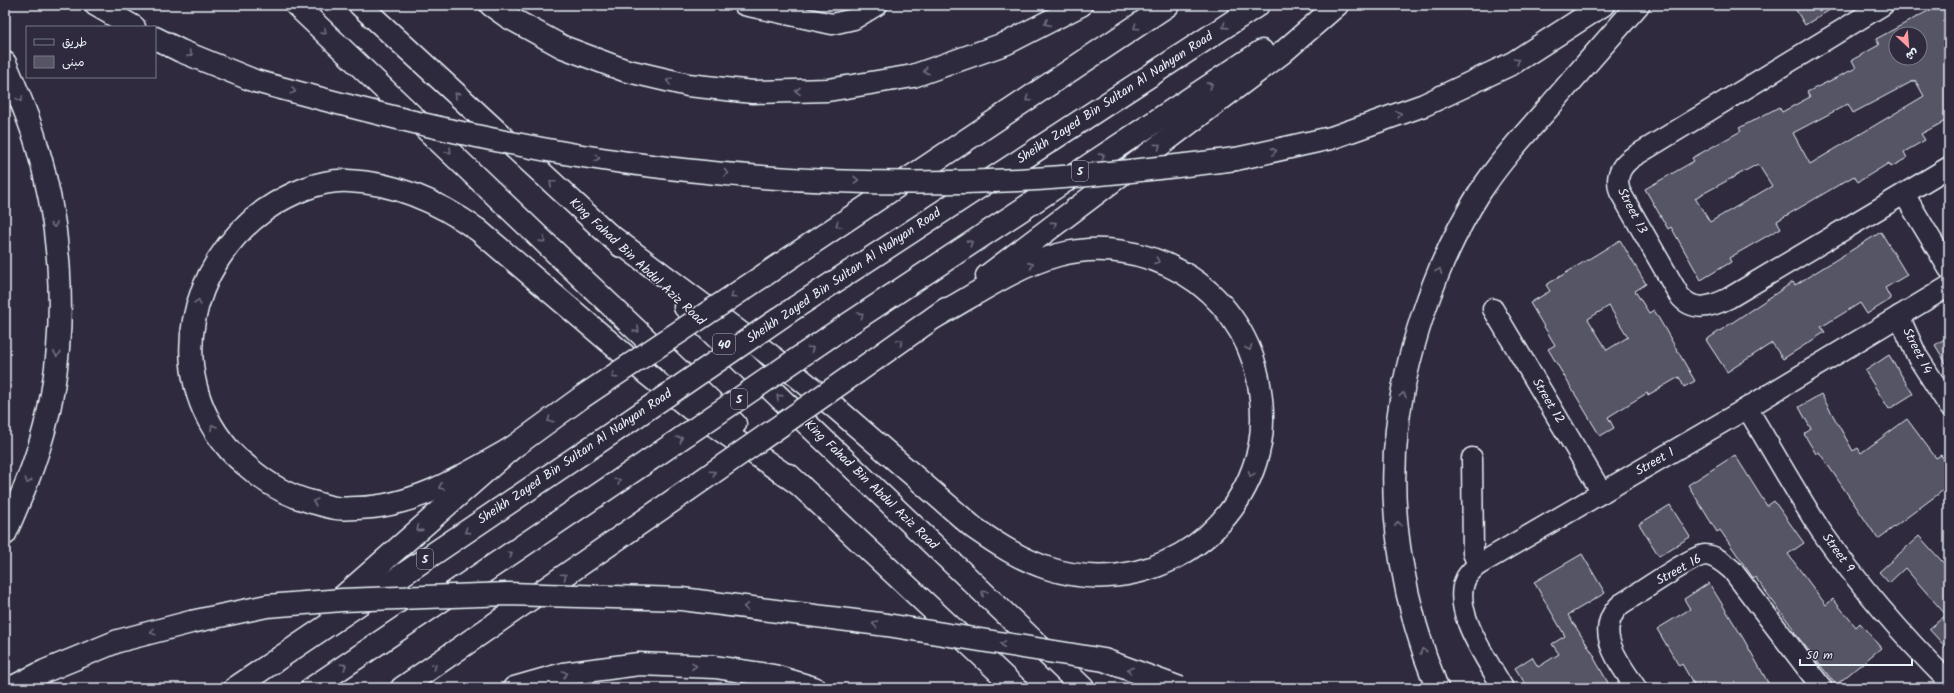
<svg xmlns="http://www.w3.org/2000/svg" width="1954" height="693" viewBox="0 0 1954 693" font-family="Kalam,'Playpen Sans Arabic',sans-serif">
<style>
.building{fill:#575565;stroke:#e8f1f8;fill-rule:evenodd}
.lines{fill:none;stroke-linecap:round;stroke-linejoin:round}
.minor-casing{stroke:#e8f1f8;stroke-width:23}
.highway-casing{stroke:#e8f1f8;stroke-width:25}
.minor{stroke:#2f2a3d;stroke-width:20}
.highway{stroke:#2f2a3d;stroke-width:22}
.highway-bridge-casing{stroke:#e8f1f8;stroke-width:25;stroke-linecap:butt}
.highway-bridge{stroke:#2f2a3d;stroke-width:22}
.oneway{stroke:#70707e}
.labels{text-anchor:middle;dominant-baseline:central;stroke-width:3;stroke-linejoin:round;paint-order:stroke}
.shield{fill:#2f2a3d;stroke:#b0b5c0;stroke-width:1}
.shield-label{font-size:12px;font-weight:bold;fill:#e8f1f8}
.street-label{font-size:13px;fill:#e8f1f8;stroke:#2f2a3d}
</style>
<rect width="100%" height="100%" fill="#2f2a3d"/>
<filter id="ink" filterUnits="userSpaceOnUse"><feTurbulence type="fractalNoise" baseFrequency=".025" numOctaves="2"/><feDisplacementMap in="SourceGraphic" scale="8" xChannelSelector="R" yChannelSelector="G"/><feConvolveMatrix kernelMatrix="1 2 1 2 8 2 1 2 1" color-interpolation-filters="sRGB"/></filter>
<g filter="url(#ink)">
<g class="building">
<path d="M1793 5H1838L1805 25Z"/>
<path d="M1939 5H1949V119L1921 134 1925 140 1904 152 1907 158 1891 167 1889 163 1858 182 1854 176 1777 221 1781 228 1729 258 1731 262 1701 280 1671 227 1668 229 1645 189 1694 161 1692 158 1741 131 1739 128 1779 107 1782 112 1810 97 1807 92 1856 68 1852 60 1879 45 1876 39ZM1896 34H1920V58H1896ZM1915 80 1924 96 1810 164 1793 133 1848 104 1853 113ZM1758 164 1772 186 1710 222 1695 198Z"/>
<path d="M1881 232 1907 275 1885 288 1891 299 1867 314 1860 303 1821 327 1825 332 1783 359 1772 343 1727 372 1706 340 1793 282 1795 285Z"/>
<path d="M1620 240 1646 284 1635 291 1649 313 1654 310 1695 381 1684 387 1679 377 1648 395 1647 393 1608 417 1614 428 1600 436 1548 349 1555 345 1530 303 1550 291 1546 285ZM1609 306 1628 337 1607 350 1588 319Z"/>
<path d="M1949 336V368L1935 345Z"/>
<path d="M1889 355 1913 394 1889 409 1865 371Z"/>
<path d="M1821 394 1853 451 1858 448 1861 453 1907 419 1936 458 1941 455 1949 466V486L1878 539 1819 452 1816 454 1804 434 1811 429 1799 407Z"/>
<path d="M1735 455 1767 506 1774 501 1804 543 1788 554 1826 605 1833 599 1856 627 1860 623 1881 648 1836 685 1794 632 1795 631 1755 577 1753 578 1720 530 1717 532 1688 485Z"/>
<path d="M1670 505 1690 537 1659 556 1639 524Z"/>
<path d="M1919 536 1949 569V651L1929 629 1946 615 1905 568 1889 583 1879 572Z"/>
<path d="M1582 554 1605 593 1568 615 1595 657 1594 658 1611 688H1528L1515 668 1532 657 1538 667 1559 654 1552 644 1565 636 1534 582Z"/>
<path d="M1709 583 1743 638 1771 688H1696L1682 664 1679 666 1657 629 1690 609 1684 599Z"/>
</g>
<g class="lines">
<defs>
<g id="minor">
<path d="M744 5 832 24 854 19 877 5"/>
<path d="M1883 5 1633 157C1620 166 1615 177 1620 192L1679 295C1693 313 1711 307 1729 298L1949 167"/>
<path d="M1904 194 1949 269"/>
<path d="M1493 309 1602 493"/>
<path d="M1899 316 1917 356 1949 406"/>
<path d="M1747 408C1772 449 1795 491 1821 531 1859 585 1902 635 1949 682"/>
<path d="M1472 458 1473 553 1478 565"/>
<path d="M1503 688C1488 661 1450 609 1466 578 1469 573 1473 569 1478 565L1747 408 1949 286"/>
<path d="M1636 688C1619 662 1592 631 1621 604 1637 595 1691 556 1705 555 1715 555 1725 564 1732 570L1822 688"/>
</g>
<g id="highway">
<path d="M96 5 134 27"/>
<path d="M296 5 735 424"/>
<path d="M360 5 621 246"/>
<path d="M491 5 508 17 563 47 624 70 688 85 753 92 828 90 913 76 1007 43 1081 5"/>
<path d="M155 38 181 51 255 81"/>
<path d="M5 63C16 88 27 114 35 139 60 220 67 311 52 394 44 443 25 489 5 534"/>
<path d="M1236 159 1331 138 1424 105 1513 63 1603 5"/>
<path d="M611 236 782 364 837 409 974 528C997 544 1020 559 1047 568 1141 599 1241 541 1260 444 1264 422 1262 400 1258 378 1249 334 1221 295 1183 273 1145 251 1100 244 1058 255 1014 267 975 295 935 317"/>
<path d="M766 274 1168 5"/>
<path d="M987 276 1282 53 1337 5"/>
<path d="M685 307 1083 688"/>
<path d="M796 307 1258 5"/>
<path d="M829 337 1262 51"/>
<path d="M857 372 946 309"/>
<path d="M512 448C463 476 414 507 357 508 350 508 343 509 336 508 328 507 320 504 312 502 289 496 266 483 248 467 241 461 233 455 227 447 164 372 189 265 265 210 288 194 321 179 349 181 397 183 440 203 478 230L647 374 696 413 800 485"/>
<path d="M789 475 1016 688"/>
<path d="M330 608 512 448 582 397"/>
<path d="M11 688 45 671 118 641 191 622"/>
<path d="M235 688 615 431"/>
<path d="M312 688 648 461"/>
<path d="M402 688 681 495"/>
<path d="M514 688 563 674 639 664 715 667 774 676 814 688"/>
<path d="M1437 688C1405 608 1387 516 1397 429 1401 390 1411 351 1423 314 1437 272 1456 230 1480 192 1500 161 1525 134 1550 106 1579 72 1608 39 1638 5"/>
</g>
</defs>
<use href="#minor" class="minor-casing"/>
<use href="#highway" class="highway-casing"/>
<use href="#minor" class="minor"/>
<use href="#highway" class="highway"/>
<defs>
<g id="highway-bridge">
<path d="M255 81C361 110 467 137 576 155 721 179 871 187 1018 180 1091 176 1164 168 1236 159"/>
<path d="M582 397 766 274"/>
<path d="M615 431 796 307"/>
<path d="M648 461 829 337"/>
<path d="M681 495 857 372"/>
<path d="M191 622 267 606 342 600 508 594 682 599 887 625 1104 660 1180 688"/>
</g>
</defs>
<use href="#highway-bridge" class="highway-bridge-casing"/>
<use href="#highway-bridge" class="highway-bridge"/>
</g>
<defs><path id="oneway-chevron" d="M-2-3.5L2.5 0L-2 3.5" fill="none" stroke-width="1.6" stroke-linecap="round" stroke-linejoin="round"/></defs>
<g class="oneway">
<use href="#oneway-chevron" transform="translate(1047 23) rotate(153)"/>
<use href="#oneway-chevron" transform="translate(1225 26) rotate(147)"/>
<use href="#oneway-chevron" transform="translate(1136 27) rotate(146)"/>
<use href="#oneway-chevron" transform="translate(324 32) rotate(44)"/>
<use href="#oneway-chevron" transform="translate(190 54) rotate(22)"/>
<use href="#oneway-chevron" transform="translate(1517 61) rotate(-31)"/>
<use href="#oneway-chevron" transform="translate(926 71) rotate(161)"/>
<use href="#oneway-chevron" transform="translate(669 81) rotate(-166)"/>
<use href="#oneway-chevron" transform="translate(1210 85) rotate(-33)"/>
<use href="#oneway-chevron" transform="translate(293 91) rotate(15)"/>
<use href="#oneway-chevron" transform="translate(798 91) rotate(179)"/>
<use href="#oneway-chevron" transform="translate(457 95) rotate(-137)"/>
<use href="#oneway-chevron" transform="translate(20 99) rotate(70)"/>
<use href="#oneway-chevron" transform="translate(1028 99) rotate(146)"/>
<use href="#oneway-chevron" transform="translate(1399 114) rotate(-19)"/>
<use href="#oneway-chevron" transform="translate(1158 146) rotate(-37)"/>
<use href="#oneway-chevron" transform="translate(449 151) rotate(44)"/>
<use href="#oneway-chevron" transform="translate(1274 151) rotate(-13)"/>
<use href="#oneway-chevron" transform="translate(1102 156) rotate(-33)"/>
<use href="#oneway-chevron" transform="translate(597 158) rotate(7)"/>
<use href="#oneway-chevron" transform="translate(726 173) rotate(5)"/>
<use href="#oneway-chevron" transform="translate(856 180) rotate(2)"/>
<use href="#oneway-chevron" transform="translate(552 183) rotate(-137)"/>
<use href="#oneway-chevron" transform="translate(1054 224) rotate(-37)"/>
<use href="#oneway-chevron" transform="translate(54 225) rotate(80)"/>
<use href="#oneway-chevron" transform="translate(838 225) rotate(146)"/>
<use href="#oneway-chevron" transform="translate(543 240) rotate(44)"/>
<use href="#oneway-chevron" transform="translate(970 243) rotate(-33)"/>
<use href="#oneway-chevron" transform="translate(1157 261) rotate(21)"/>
<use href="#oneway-chevron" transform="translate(1031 265) rotate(-24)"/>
<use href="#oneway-chevron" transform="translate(1439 271) rotate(-68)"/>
<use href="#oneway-chevron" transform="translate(733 296) rotate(146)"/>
<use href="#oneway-chevron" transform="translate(198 302) rotate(-73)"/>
<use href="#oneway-chevron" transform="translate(861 315) rotate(-33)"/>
<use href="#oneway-chevron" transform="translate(637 330) rotate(44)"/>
<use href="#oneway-chevron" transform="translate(900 342) rotate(-35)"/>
<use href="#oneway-chevron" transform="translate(1249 348) rotate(68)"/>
<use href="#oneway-chevron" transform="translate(811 349) rotate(-35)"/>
<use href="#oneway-chevron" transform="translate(57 354) rotate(97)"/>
<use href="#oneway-chevron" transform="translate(614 376) rotate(146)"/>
<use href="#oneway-chevron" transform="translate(1403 395) rotate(-80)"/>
<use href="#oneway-chevron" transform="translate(779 397) rotate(-136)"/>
<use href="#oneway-chevron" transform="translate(550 420) rotate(144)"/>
<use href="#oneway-chevron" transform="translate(213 427) rotate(-120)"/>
<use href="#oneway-chevron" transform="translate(680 439) rotate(-35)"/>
<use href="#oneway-chevron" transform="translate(713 473) rotate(-35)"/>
<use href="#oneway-chevron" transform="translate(1251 474) rotate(111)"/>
<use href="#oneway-chevron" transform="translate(28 481) rotate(108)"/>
<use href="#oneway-chevron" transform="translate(618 481) rotate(-34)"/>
<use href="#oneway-chevron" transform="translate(441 487) rotate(155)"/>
<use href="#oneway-chevron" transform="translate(315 502) rotate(-165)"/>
<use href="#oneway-chevron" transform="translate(1398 524) rotate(-96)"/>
<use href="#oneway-chevron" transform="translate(419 529) rotate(139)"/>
<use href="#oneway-chevron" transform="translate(467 531) rotate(146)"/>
<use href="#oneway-chevron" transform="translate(510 554) rotate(-34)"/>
<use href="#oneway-chevron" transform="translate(564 576) rotate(-35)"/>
<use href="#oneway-chevron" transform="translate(984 593) rotate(-136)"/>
<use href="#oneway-chevron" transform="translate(746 607) rotate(-173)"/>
<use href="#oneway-chevron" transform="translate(875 624) rotate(-173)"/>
<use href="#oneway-chevron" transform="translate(153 632) rotate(165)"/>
<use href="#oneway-chevron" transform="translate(1003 644) rotate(-171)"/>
<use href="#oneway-chevron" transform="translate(1423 651) rotate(-108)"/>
<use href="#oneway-chevron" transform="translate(344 666) rotate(-34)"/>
<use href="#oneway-chevron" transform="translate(434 666) rotate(-35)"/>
<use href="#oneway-chevron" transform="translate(694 666) rotate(2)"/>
<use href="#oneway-chevron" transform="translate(1130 670) rotate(-160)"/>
<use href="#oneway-chevron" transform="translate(565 674) rotate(-10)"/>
</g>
</g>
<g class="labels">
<g class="shield">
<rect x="1072" y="161" width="16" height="20" rx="3"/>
<rect x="713" y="334" width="22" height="20" rx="3"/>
<rect x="731" y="389" width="16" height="20" rx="3"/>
<rect x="417" y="549" width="16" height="20" rx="3"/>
</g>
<g class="shield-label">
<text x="1080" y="171">5</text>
<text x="724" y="344">40</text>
<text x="739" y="399">5</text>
<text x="425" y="559">5</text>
</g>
<g class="street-label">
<text transform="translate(1115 98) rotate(-33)">Sheikh Zayed Bin Sultan Al Nahyan Road</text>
<text transform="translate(1632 211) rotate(63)">Street 13</text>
<text transform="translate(637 262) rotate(43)">King Fahad Bin Abdul Aziz Road</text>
<text transform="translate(844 276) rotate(-34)">Sheikh Zayed Bin Sultan Al Nahyan Road</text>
<text transform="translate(1917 351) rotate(63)">Street 14</text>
<text transform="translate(1548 401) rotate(59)">Street 12</text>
<text transform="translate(575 457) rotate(-34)">Sheikh Zayed Bin Sultan Al Nahyan Road</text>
<text transform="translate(1655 462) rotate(-30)">Street 1</text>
<text transform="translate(871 485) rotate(44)">King Fahad Bin Abdul Aziz Road</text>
<text transform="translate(1838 553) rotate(54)">Street 9</text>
<text transform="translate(1679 570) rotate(-29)">Street 16</text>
</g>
</g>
<rect width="1954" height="693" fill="none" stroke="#2f2a3d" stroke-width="20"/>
<rect x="10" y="10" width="1934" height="673" fill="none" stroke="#e8f1f8" stroke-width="1.5" filter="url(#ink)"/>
<rect x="26" y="26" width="130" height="52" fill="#2f2a3d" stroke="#797a88"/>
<rect x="34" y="39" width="20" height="6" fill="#2f2a3d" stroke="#797a88"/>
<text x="62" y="46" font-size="12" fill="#e8f1f8">طريق</text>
<rect x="34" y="56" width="20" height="12" fill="#575565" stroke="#797a88"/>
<text x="62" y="66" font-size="12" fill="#e8f1f8">مبنى</text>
<g transform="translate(1908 46) rotate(154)"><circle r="19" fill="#2f2a3d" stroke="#797a88"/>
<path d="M0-3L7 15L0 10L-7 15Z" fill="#ff9aa2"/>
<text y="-6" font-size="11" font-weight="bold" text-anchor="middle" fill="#e8f1f8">ش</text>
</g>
<path d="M1800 659v6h112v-6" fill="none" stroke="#e8f1f8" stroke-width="2"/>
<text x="1806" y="659" font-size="12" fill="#e8f1f8" stroke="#2f2a3d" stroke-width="3" paint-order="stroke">50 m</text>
</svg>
